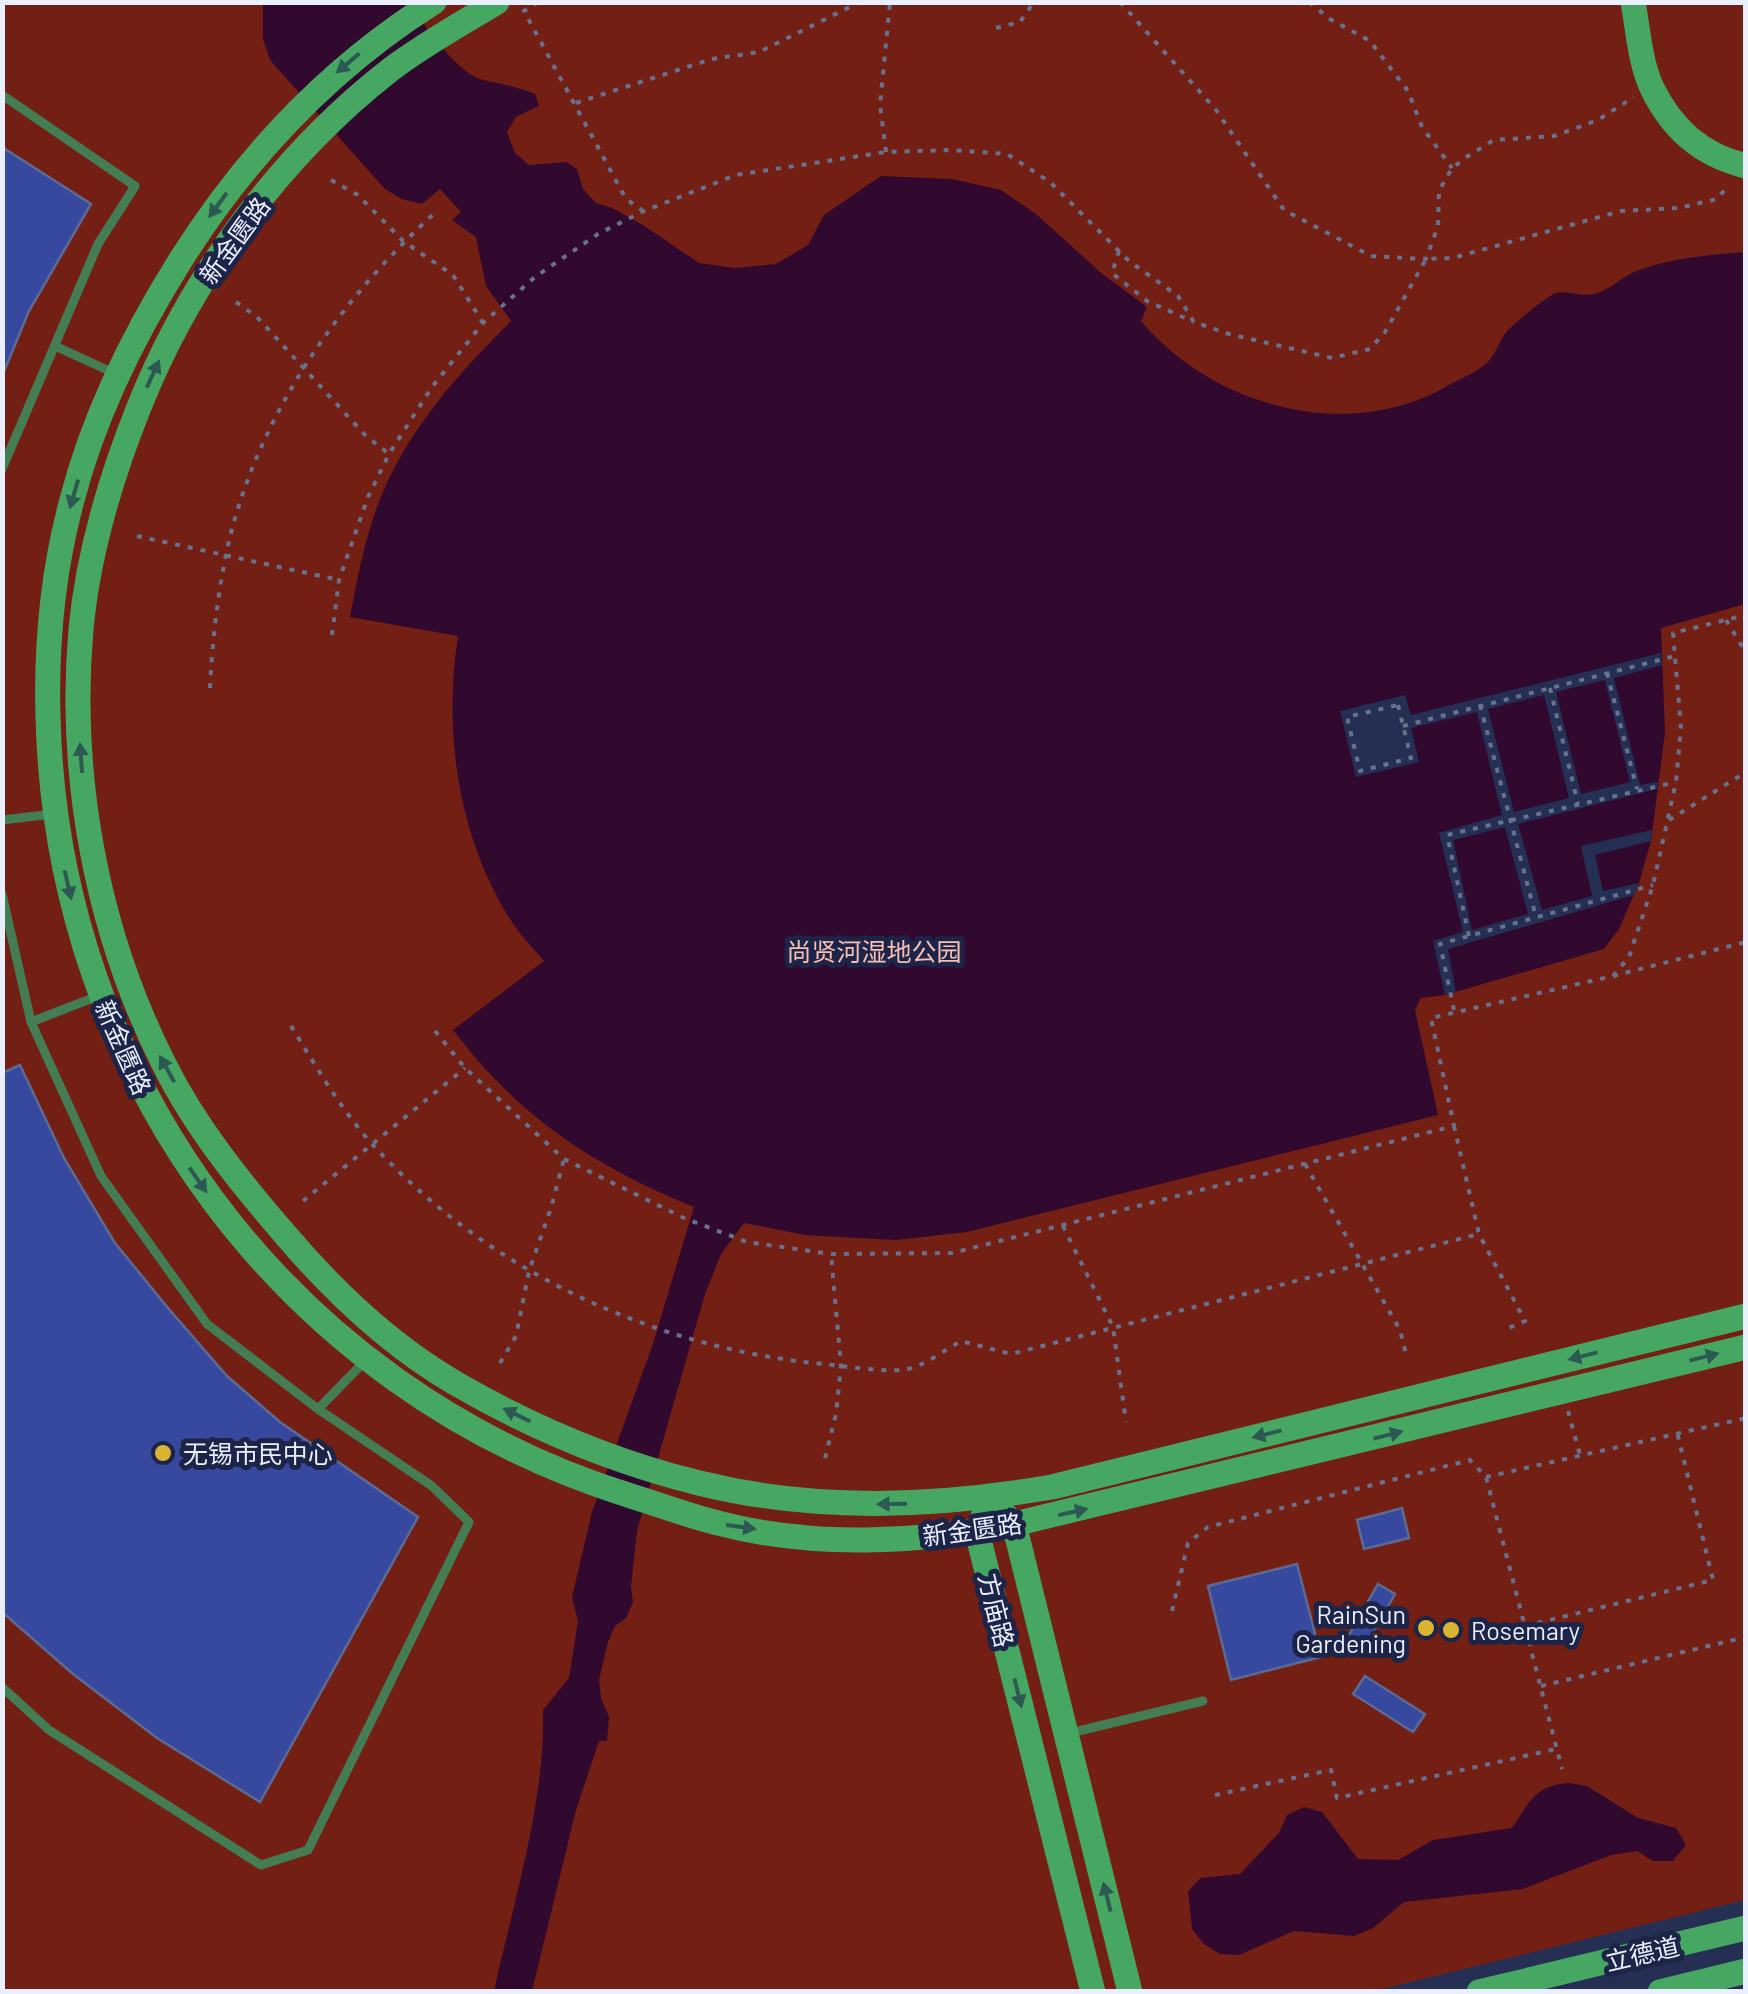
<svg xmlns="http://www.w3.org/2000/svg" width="1748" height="1994" viewBox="0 0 1748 1994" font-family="Barlow,'Noto Sans SC',sans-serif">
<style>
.green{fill:#741f14}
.water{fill:#31082e}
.pier{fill:#252f53;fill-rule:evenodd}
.building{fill:#37499e;stroke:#5d6a93;stroke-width:2.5}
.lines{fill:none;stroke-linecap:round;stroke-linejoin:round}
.path{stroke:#68718d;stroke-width:4;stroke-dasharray:5 8;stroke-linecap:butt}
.lane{stroke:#447d53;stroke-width:9}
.secondary{stroke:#46a763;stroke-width:25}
.oneway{fill:#2d5953}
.poi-dot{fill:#dab333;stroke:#1c2548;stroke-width:4}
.labels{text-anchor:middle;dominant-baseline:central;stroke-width:10;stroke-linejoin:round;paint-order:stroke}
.street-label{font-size:25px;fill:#eaeffd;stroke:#1c2548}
.park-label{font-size:25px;fill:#f7beb3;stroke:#1c2548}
.poi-label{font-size:25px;fill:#eaeffd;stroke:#1c2548;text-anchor:start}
</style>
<rect width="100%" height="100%" fill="#252f53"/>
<path class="green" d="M3 3H1745V1900L1370 1992H3Z"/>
<g class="water">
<path d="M263 3H408C425 24 454 70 480 79 499 84 516 86 535 94L539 106 516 117 507 132 515 153 529 165 566 162 577 169 583 189 596 203 612 208 643 225 699 263 735 268 776 264 808 245 824 215 881 176 952 179 1001 190 1036 214 1100 272 1147 307 1141 321C1213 407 1349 444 1449 385 1461 378 1478 372 1488 362 1496 353 1500 339 1508 330 1516 322 1547 296 1556 293 1568 290 1582 297 1594 294 1608 291 1621 278 1634 272 1668 258 1709 255 1745 252V604L1661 628 1665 733 1651 841 1639 883 1619 929 1604 949 1445 995 1421 998 1415 1010 1438 1115 967 1232 896 1240 805 1235 744 1223 721 1254 705 1294 637 1531 631 1587 633 1602 626 1618 615 1626 608 1642 599 1680 601 1698 609 1717 607 1741H599L576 1810 532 1991H494C513 1904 546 1799 543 1710L569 1678 578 1621 572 1597 592 1512 653 1344 694 1207C622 1178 553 1139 499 1083 482 1067 468 1048 453 1030L544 961C533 948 519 934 510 919 458 836 443 732 458 636L350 617C358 575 366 532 383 492 411 426 461 371 511 321L486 286 476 237 452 220 461 212 440 189 422 204 402 199 385 189 270 60 263 39Z"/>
<path d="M1569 1783 1587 1786 1638 1818 1676 1828 1686 1845 1673 1861H1653L1637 1851 1611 1855 1523 1889 1404 1902 1373 1928 1354 1936 1294 1931 1239 1955 1220 1954 1204 1944 1192 1929 1188 1891 1201 1878 1240 1874 1279 1833 1287 1815 1304 1807 1322 1812 1358 1859 1398 1860 1433 1840 1512 1828C1529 1803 1535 1785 1569 1783Z"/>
</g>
<path class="pier" d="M1661 653 1662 665 1614 678 1640 785 1658 782 1657 789 1518 824 1542 910 1592 896 1581 846 1652 830 1651 841 1595 855 1603 891 1639 883 1634 895 1448 949 1456 992 1445 995 1433 941 1463 932 1439 833 1502 815 1477 712 1411 728 1419 762 1356 777 1340 711 1405 695 1411 715ZM1605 680 1630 782 1581 794 1556 692ZM1544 695 1569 798 1514 812 1488 709ZM1505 827 1528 914 1472 930 1453 840Z"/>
<g class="building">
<path d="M2 147 91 204 29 311 3 374Z"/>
<path d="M20 1065 64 1158 115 1243 168 1308 227 1376 280 1422 418 1517 260 1802 157 1738 73 1674 2 1612V1073Z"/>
<path d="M1402 1508 1409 1538 1364 1549 1357 1520Z"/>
<path d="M1297 1564 1321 1657 1231 1680 1208 1586Z"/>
<path d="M1378 1584 1395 1594 1362 1652 1345 1642Z"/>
<path d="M1365 1676 1425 1714 1413 1732 1353 1694Z"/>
</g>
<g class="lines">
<g class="path">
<path d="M538 2 524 11 626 199 642 210"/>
<path d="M1120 2 1216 110 1284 210 1371 256 1426 259 1438 226 1439 191 1452 168 1468 156 1494 140 1554 136 1598 120 1634 97"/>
<path d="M1309 2 1330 19 1370 41 1408 91 1422 127 1452 168"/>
<path d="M996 28 1020 22 1034 2"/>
<path d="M576 103 712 59 759 52 860 2"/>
<path d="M886 152 880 105 890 2"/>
<path d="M331 180 358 195 403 241 453 275 483 323"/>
<path d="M1119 251 1112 273 1147 301 1194 322"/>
<path d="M236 302 257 317 365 435 389 454"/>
<path d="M137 536 339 580"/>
<path d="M1726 620 1746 653"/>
<path d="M332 635 339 580 368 497 389 454 432 387 483 323 535 277 598 234 644 211 736 175 886 152 951 150 1007 154 1050 182 1129 261 1178 296 1194 322 1229 334 1332 358 1370 349 1385 332 1426 259 1453 258 1621 211 1679 208 1717 199 1729 185"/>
<path d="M1607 673 1637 789"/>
<path d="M210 688C212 645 217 601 225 559 252 424 337 301 437 211"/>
<path d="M1550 688 1578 804"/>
<path d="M1398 705 1411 758 1360 771 1347 717Z"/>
<path d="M1480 705 1536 917"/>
<path d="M1403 726 1675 656"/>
<path d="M1669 820 1746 772"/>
<path d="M1469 936 1447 835 1676 782"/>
<path d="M1613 976 1746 942"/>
<path d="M1454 1010 1440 944 1653 885"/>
<path d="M291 1026C316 1066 341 1110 373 1145 489 1272 654 1348 823 1364 846 1366 884 1373 907 1369 924 1366 945 1350 961 1341L1011 1354 1479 1234"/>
<path d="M435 1031 465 1068 564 1159 684 1218 747 1242 831 1254 952 1253 1454 1126 1431 1018 1613 976 1629 957 1653 885 1676 782 1681 728 1673 633 1746 615"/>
<path d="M1454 1126 1479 1234 1525 1321 1509 1328"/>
<path d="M1305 1164 1400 1330 1406 1354"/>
<path d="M303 1201 465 1068"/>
<path d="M1063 1226 1113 1327 1126 1422"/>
<path d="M500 1363 516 1336 529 1271 551 1208 564 1159"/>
<path d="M1568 1411 1580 1455"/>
<path d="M825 1458 836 1414 841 1366 831 1254"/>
<path d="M1486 1477 1746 1418"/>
<path d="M1172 1611 1188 1543 1208 1527 1470 1460 1486 1477 1562 1769"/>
<path d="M1525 1626 1713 1580 1677 1432"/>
<path d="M1541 1686 1746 1637"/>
<path d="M1215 1795 1331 1770 1337 1798 1556 1749"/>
</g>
<g class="lane">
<path d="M2 95 135 186 98 244 2 469"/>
<path d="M55 346 116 374"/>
<path d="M2 820 53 814"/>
<path d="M2 894 31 1022 101 1176 207 1324 318 1409 432 1486 469 1522 308 1850 261 1865 49 1730 2 1687"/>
<path d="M31 1022 98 996"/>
<path d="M318 1409 365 1361"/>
<path d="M1070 1733 1203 1701"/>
</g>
<g class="secondary">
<path d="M434 2C328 69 246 156 180 261 133 336 94 415 72 500 53 570 46 644 48 716 56 1075 286 1389 631 1496 660 1505 689 1516 718 1523 812 1548 919 1543 1014 1524L1746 1347"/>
<path d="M497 2C461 24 424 44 390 70 280 156 191 277 139 407 111 477 88 554 81 629 68 777 97 932 164 1064 194 1125 239 1181 283 1232 332 1290 390 1345 455 1383 531 1427 614 1462 699 1483 816 1512 935 1507 1052 1487L1746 1316"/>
<path d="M1633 2C1638 29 1640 63 1652 88 1672 129 1701 155 1746 166"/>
<path d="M1003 1513 1014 1524 1130 1992"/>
<path d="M983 1517 977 1532 1093 1992"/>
<path d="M1479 1992 1746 1928"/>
<path d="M1660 1992 1746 1971"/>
</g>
</g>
<defs><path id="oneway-solid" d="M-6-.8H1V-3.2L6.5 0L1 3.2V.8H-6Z" transform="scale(2.5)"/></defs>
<g class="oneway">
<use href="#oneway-solid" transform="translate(348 63) rotate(140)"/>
<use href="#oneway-solid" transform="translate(218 205) rotate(126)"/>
<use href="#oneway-solid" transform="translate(153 374) rotate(-65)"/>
<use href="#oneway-solid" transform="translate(74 494) rotate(106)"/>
<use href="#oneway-solid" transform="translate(81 758) rotate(-94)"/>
<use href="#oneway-solid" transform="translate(68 885) rotate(77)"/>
<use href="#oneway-solid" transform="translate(167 1069) rotate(-119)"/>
<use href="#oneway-solid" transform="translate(198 1180) rotate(55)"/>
<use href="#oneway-solid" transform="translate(1583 1356) rotate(166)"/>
<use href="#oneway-solid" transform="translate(1704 1357) rotate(-14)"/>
<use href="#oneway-solid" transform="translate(517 1415) rotate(-154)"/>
<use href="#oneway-solid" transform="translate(1267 1434) rotate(166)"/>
<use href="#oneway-solid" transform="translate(1388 1435) rotate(-14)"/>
<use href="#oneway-solid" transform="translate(892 1504) rotate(179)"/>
<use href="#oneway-solid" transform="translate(1073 1512) rotate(-12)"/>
<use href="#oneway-solid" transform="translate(741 1527) rotate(8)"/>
<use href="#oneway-solid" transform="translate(1018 1693) rotate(76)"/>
<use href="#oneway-solid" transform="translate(1107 1897) rotate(-104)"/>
</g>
<g class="poi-dot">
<circle cx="163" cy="1453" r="10"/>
<circle cx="1426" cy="1628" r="10"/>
<circle cx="1451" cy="1630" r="10"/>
</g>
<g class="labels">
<g class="street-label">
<text transform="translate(234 240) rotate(-54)">新金匮路</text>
<text transform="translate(124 1047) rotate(66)">新金匮路</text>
<text transform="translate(972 1529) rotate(-8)">新金匮路</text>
<text transform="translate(997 1610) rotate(76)">方庙路</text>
<text transform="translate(1642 1953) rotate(-13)">立德道</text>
</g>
<g class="park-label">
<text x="874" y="951">尚贤河湿地公园</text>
</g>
<g class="poi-label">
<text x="183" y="1453">无锡市民中心</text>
<text x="1406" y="1614" text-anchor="end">RainSun<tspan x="1406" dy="29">Gardening</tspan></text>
<text x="1471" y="1630">Rosemary</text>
</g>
</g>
<rect width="1748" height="1994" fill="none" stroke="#eaeffd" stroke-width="10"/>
</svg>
